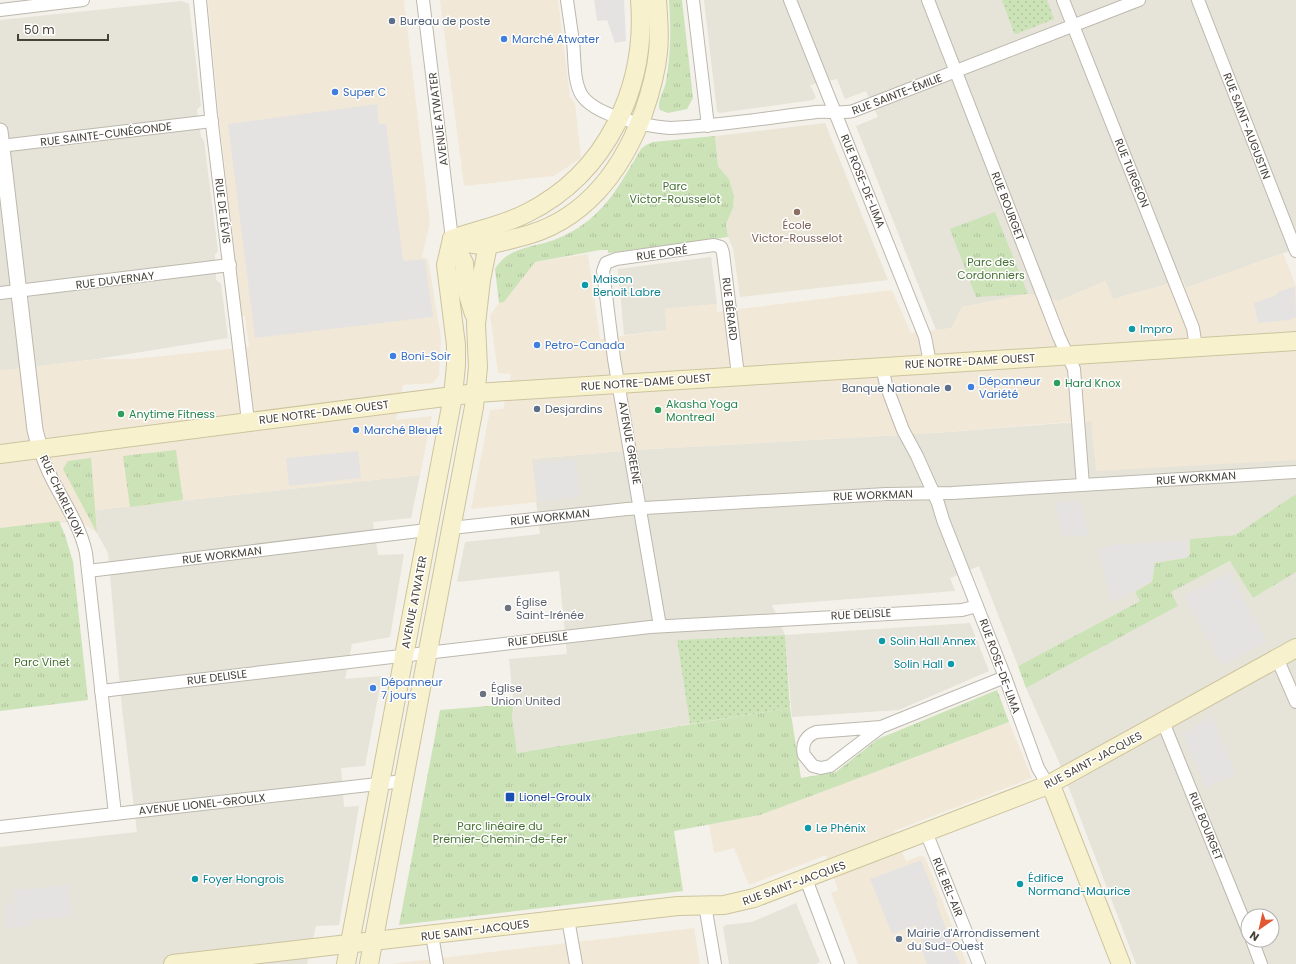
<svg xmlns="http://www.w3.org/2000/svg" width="1296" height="964" viewBox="0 0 1296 964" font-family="Poppins,sans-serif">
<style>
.residential{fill:#e6e3d8;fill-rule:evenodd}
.commercial{fill:#f2e8d7}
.education{fill:#eae5d5}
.grass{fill:url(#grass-tufts)}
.garden{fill:url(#garden-dots)}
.parking{fill:#e5e3e1}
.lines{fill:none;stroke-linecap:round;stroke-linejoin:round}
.minor-casing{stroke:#bdb8ad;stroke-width:14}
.tertiary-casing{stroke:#bdb8ad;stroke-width:17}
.secondary-casing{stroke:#cdc49e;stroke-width:20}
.minor{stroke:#fff;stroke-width:12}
.tertiary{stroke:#fff;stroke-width:15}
.secondary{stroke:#f8f1ce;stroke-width:18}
.service-dot{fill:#5c6f8a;stroke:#fff;stroke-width:1.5}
.shop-dot{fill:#3f7fe0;stroke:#fff;stroke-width:1.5}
.education-dot{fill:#8d6e63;stroke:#fff;stroke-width:1.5}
.culture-dot{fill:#0f9aa8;stroke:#fff;stroke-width:1.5}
.leisure-dot{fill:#2e9e5b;stroke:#fff;stroke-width:1.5}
.worship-dot{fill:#6b7280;stroke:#fff;stroke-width:1.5}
.transit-dot{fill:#1a4fb4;stroke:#fff;stroke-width:1.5}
.labels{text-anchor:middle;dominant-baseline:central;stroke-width:3;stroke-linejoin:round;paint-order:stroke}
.service-label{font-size:11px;fill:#4e5e75;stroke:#fff;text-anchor:start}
.shop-label{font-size:11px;fill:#366cbe;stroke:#fff;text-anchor:start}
.street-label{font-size:11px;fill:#464139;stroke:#fff}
.park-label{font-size:11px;fill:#467132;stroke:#fff}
.education-label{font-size:11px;fill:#785e54;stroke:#fff}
.culture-label{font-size:11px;fill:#0d838f;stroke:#fff;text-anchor:start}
.leisure-label{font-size:11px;fill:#27864d;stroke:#fff;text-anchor:start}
.worship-label{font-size:11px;fill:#5b616d;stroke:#fff;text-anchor:start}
.transit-label{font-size:11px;fill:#164399;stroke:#fff;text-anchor:start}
</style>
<defs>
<pattern id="grass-tufts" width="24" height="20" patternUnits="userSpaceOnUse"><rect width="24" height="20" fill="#cce2b7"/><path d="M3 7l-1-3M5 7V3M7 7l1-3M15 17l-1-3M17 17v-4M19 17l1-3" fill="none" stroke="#b1c39e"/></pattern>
<pattern id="garden-dots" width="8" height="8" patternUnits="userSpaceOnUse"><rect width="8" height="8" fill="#cce2b7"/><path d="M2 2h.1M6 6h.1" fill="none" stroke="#b1c39e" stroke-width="1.8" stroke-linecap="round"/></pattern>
</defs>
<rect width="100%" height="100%" fill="#f3f1ea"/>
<g class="residential">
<path d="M704 0H1296V250L1283 253 1186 288 1183 280 1113 299 1105 281 1059 301 1028 294 962 307 952 328 936 330 856 126 878 117 866 91 845 99 837 79 810 85 816 97 813 100 720 113 717 112Z"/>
<path d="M182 1 189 4 201 105 197 110 201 137 204 141 218 251 215 255 216 280 221 284 228 338 97 359 0 371V20Z"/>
<path d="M711 257 717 304 665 309 667 330 624 335 618 269Z"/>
<path d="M1091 421H1296V494L1235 535 1190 539V555L1186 558 1155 563 1152 582 1140 601 1018 666 979 566 950 578 955 591 772 605 785 635 970 623 989 671 899 710 792 717 785 635 677 640 690 724 517 753 512 716 514 708 509 659 567 654 559 571 457 582 465 542 540 534 531 459 633 450 935 433Z"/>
<path d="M420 475 411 518 373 522 378 555 404 554 390 637 352 644 345 679 382 676 365 766 341 768 344 807 359 806 339 925 316 926 307 964H0V847L137 832 122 709 108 553 97 533 95 510Z"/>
<path d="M1231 561 1253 598 1296 572V964H1136L1059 762 1026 688 1178 606 1170 592ZM1248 916H1272V940H1248Z"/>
<path d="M796 903 820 962 816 964H729L723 927 726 925 752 922Z"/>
</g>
<g class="commercial">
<path d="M208 0H404L430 223 422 257 428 259 441 337 439 376 433 383 403 385 396 420 432 416 420 475 96 510 97 533 80 521 0 528V371L97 359H134L249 347 245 316H242L219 119Z"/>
<path d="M440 0H558L570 97 575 103 581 158 554 176 464 186Z"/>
<path d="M1283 253 1296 286V460L1096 471 1091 421 1067 422 935 433 633 450 532 459 537 502 471 509 490 410 503 409 511 374 498 373 490 315 499 303 504 302 535 262 588 254 600 339 667 330 665 309 717 304V312L892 290 911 333 952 328 962 307 1028 294 1059 301 1105 281 1113 299 1183 280 1186 288Z"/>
<path d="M1009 722 1032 778 894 831 906 861 920 856 925 857 967 964H858L831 893 838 890 826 855 749 885 734 848 714 853 709 824 760 815Z"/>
<path d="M694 928 700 964H391Z"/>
</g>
<path class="education" d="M825 123 888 280 740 297 733 248 728 237 726 224 733 208 734 196 729 179 718 166 715 136Z"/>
<g class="grass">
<path d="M669 0H682L693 98 687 109 668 113 660 110C656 102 665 90 666 81 671 54 671 27 669 0Z"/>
<path d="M715 136 718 166 729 179 734 196 733 208 726 224 728 237 608 253V250H600L535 262 504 302 499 303 495 269C507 248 530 248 551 241 560 238 570 233 578 228 608 209 623 179 641 149L646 145 653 142Z"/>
<path d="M995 212 1028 294 976 297 950 229Z"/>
<path d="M176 450 183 500 130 507 123 456Z"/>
<path d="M91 458 97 533 63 469 68 461Z"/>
<path d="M1296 494V572L1253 598 1230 561 1171 592 1178 606 1026 688 1018 666 1140 601 1135 592 1152 582 1155 563 1186 558 1190 554V539L1235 535Z"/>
<path d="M59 521 65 535 73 562 88 700 0 711V528Z"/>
<path d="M997 690 1009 722 760 815 674 831 683 891 399 925 440 710 514 704 512 716 517 753 790 708 801 778 836 772 878 739Z"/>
</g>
<g class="garden">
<path d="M1002 0H1047L1054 19 1016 34 1014 33Z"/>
<path d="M785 635 790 708 690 724 677 640Z"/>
</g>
<g class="parking">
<path d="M594 0H624L626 41 615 43 607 20 597 21Z"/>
<path d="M377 104 379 124H386L403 261 425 259 433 317 255 338 228 124Z"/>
<path d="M1295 286 1296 317 1290 320 1258 323 1254 303 1276 295 1278 292Z"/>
<path d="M358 451 361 478 289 486 286 458Z"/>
<path d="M576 460 580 497 538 501 534 463Z"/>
<path d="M1055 501H1081L1089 535 1063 537Z"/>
<path d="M1187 540 1188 557 1154 562 1151 581 1112 603 1097 550 1110 545Z"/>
<path d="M1229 572 1267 642 1222 666 1184 596Z"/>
<path d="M1212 715 1236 775 1206 788 1183 734Z"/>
<path d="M921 860 938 902 936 903 960 964H927L920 946 923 944 915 925 892 934 870 879Z"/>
<path d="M69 885 72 916 31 920V926L7 928 5 905 15 904 14 890Z"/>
</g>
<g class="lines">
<defs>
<g id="minor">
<path d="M200 0 211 116 248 421"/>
<path d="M423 0 452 239"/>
<path d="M567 0C569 14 571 28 573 42 575 58 573 79 581 94 594 116 646 126 670 128 719 126 767 118 816 112 828 111 841 114 853 111L1139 0"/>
<path d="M693 0 708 126"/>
<path d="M790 0 925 337 930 363"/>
<path d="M928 0 1059 337 1074 369 1083 485"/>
<path d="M1063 0 1193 328 1196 347"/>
<path d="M1198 0 1296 251"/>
<path d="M0 10 83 0"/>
<path d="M0 146 212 121"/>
<path d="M0 293 230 265"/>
<path d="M882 366 886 385 903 430 917 456 938 503 943 520 1005 677 1038 768 1048 785"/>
<path d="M40 449C50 486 78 515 86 553L115 814"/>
<path d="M451 528 627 509 886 494 952 493 1296 472"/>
<path d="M88 571 427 530"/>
<path d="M660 626 614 359 603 271 606 263 616 259 714 245 721 247 723 253 738 375"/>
<path d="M1277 658 1296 702"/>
<path d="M101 691 650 627 962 610 977 606"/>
<path d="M1163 722 1248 931"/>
<path d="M881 727 816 732C806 736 801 744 804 755L813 766 821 768 830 766 881 727 1005 677"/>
<path d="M0 827 404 781"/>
<path d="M926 832 979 964"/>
<path d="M806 879 838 964"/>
<path d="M705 905 715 964"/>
<path d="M568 919 576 964"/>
<path d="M432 935 437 964"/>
<path d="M1252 940 1261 964"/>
</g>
<path id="tertiary" d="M0 131 35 430 40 449"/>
<g id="secondary">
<path d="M452 239C484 249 489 245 520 237 583 222 621 172 643 114 650 94 656 73 658 52 660 34 658 17 657 0"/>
<path d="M452 239C477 230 504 225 527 213 607 173 647 87 640 0"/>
<path d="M452 239 464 263 466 288 474 314"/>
<path d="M0 454 476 393 1296 341"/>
<path d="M1048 785 1054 793 1121 964"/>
<path d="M173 964 678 906 724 905 754 898 1048 785 1296 648"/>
<path d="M346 964 453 396 456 365V345L446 265 452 239"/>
<path d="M369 964 474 407 478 367 476 324 481 280 488 245"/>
</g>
</defs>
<use href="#minor" class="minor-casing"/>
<use href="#tertiary" class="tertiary-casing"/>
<use href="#secondary" class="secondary-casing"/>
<use href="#minor" class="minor"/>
<use href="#tertiary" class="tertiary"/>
<use href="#secondary" class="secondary"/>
</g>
<g class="service-dot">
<circle cx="392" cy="21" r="4"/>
<circle cx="948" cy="388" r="4"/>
<circle cx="537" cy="409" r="4"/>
<circle cx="899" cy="939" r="4"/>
</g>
<g class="shop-dot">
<circle cx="504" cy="39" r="4"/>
<circle cx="335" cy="92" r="4"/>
<circle cx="537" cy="345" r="4"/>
<circle cx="393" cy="356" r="4"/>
<circle cx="971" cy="387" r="4"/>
<circle cx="356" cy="430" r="4"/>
<circle cx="373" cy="688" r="4"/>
</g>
<circle class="education-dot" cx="797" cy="212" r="4"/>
<g class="culture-dot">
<circle cx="585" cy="285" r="4"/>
<circle cx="1132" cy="329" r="4"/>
<circle cx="882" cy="641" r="4"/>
<circle cx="951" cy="664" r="4"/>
<circle cx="808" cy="828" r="4"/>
<circle cx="195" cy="879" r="4"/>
<circle cx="1020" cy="884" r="4"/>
</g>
<g class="leisure-dot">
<circle cx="1057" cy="383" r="4"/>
<circle cx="658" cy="410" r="4"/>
<circle cx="121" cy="414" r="4"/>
</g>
<g class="worship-dot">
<circle cx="508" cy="608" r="4"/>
<circle cx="483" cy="694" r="4"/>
</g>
<rect class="transit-dot" x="505" y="792" width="10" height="10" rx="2"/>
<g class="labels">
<g class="service-label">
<text x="400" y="21">Bureau de poste</text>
<text x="940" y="388" text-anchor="end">Banque Nationale</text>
<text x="545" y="409">Desjardins</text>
<text x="907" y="933">Mairie d'Arrondissement<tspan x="907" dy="13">du Sud-Ouest</tspan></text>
</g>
<g class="shop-label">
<text x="512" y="39">Marché Atwater</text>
<text x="343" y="92">Super C</text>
<text x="545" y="345">Petro-Canada</text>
<text x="401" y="356">Boni-Soir</text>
<text x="979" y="381">Dépanneur<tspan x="979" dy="13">Variété</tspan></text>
<text x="364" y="430">Marché Bleuet</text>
<text x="381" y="682">Dépanneur<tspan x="381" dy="13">7 jours</tspan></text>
</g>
<g class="street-label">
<text transform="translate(897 94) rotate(-21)">RUE SAINTE-ÉMILIE</text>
<text transform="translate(438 119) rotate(-97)">AVENUE ATWATER</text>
<text transform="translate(1247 126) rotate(69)">RUE SAINT-AUGUSTIN</text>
<text transform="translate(106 134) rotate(-7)">RUE SAINTE-CUNÉGONDE</text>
<text transform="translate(1132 173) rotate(68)">RUE TURGEON</text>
<text transform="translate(863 181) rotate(68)">RUE ROSE-DE-LIMA</text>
<text transform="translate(1008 206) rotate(69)">RUE BOURGET</text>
<text transform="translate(223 211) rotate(83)">RUE DE LÉVIS</text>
<text transform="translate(662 253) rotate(-8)">RUE DORÉ</text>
<text transform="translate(115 280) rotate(-7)">RUE DUVERNAY</text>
<text transform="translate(730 309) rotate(83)">RUE BÉRARD</text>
<text transform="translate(970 361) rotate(-3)">RUE NOTRE-DAME OUEST</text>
<text transform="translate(646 382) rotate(-4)">RUE NOTRE-DAME OUEST</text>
<text transform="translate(324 412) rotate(-7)">RUE NOTRE-DAME OUEST</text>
<text transform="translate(630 443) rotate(80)">AVENUE GREENE</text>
<text transform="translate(1196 478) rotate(-4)">RUE WORKMAN</text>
<text transform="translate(873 495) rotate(-2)">RUE WORKMAN</text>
<text transform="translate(62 496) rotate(65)">RUE CHARLEVOIX</text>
<text transform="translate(550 517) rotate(-6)">RUE WORKMAN</text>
<text transform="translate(222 555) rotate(-7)">RUE WORKMAN</text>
<text transform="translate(414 602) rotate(-79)">AVENUE ATWATER</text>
<text transform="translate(861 614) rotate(-3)">RUE DELISLE</text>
<text transform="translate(538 639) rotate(-6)">RUE DELISLE</text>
<text transform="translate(1000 666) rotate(70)">RUE ROSE-DE-LIMA</text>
<text transform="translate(217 677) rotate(-7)">RUE DELISLE</text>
<text transform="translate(1093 760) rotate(-28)">RUE SAINT-JACQUES</text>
<text transform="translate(202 804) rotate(-6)">AVENUE LIONEL-GROULX</text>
<text transform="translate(1206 826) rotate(68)">RUE BOURGET</text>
<text transform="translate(794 883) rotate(-20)">RUE SAINT-JACQUES</text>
<text transform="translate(948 887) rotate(68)">RUE BEL-AIR</text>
<text transform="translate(475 930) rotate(-7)">RUE SAINT-JACQUES</text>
</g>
<g class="park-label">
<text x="675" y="186">Parc<tspan x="675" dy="13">Victor-Rousselot</tspan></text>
<text x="991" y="262">Parc des<tspan x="991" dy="13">Cordonniers</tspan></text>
<text x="42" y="662">Parc Vinet</text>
<text x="500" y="826">Parc linéaire du<tspan x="500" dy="13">Premier-Chemin-de-Fer</tspan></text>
</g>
<g class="education-label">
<text x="797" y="225">École<tspan x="797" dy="13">Victor-Rousselot</tspan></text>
</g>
<g class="culture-label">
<text x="593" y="279">Maison<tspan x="593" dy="13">Benoit Labre</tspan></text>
<text x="1140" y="329">Impro</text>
<text x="890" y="641">Solin Hall Annex</text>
<text x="943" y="664" text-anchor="end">Solin Hall</text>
<text x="816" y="828">Le Phénix</text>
<text x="1028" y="878">Édifice<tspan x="1028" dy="13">Normand-Maurice</tspan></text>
<text x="203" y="879">Foyer Hongrois</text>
</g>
<g class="leisure-label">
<text x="1065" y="383">Hard Knox</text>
<text x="666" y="404">Akasha Yoga<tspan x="666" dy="13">Montreal</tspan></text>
<text x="129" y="414">Anytime Fitness</text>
</g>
<g class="worship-label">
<text x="516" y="602">Église<tspan x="516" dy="13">Saint-Irénée</tspan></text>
<text x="491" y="688">Église<tspan x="491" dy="13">Union United</tspan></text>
</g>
<g class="transit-label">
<text x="519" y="797">Lionel-Groulx</text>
</g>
</g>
<g transform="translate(1260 928) rotate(214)"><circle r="19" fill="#ffffff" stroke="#b5b3b0"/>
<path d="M0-3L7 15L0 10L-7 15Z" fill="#e15733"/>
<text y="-6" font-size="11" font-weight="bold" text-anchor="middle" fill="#464139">N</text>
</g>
<path d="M18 34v6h90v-6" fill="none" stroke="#464139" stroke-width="2"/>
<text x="24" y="34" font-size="12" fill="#464139" stroke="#ffffff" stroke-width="3" paint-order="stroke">50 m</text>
</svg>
